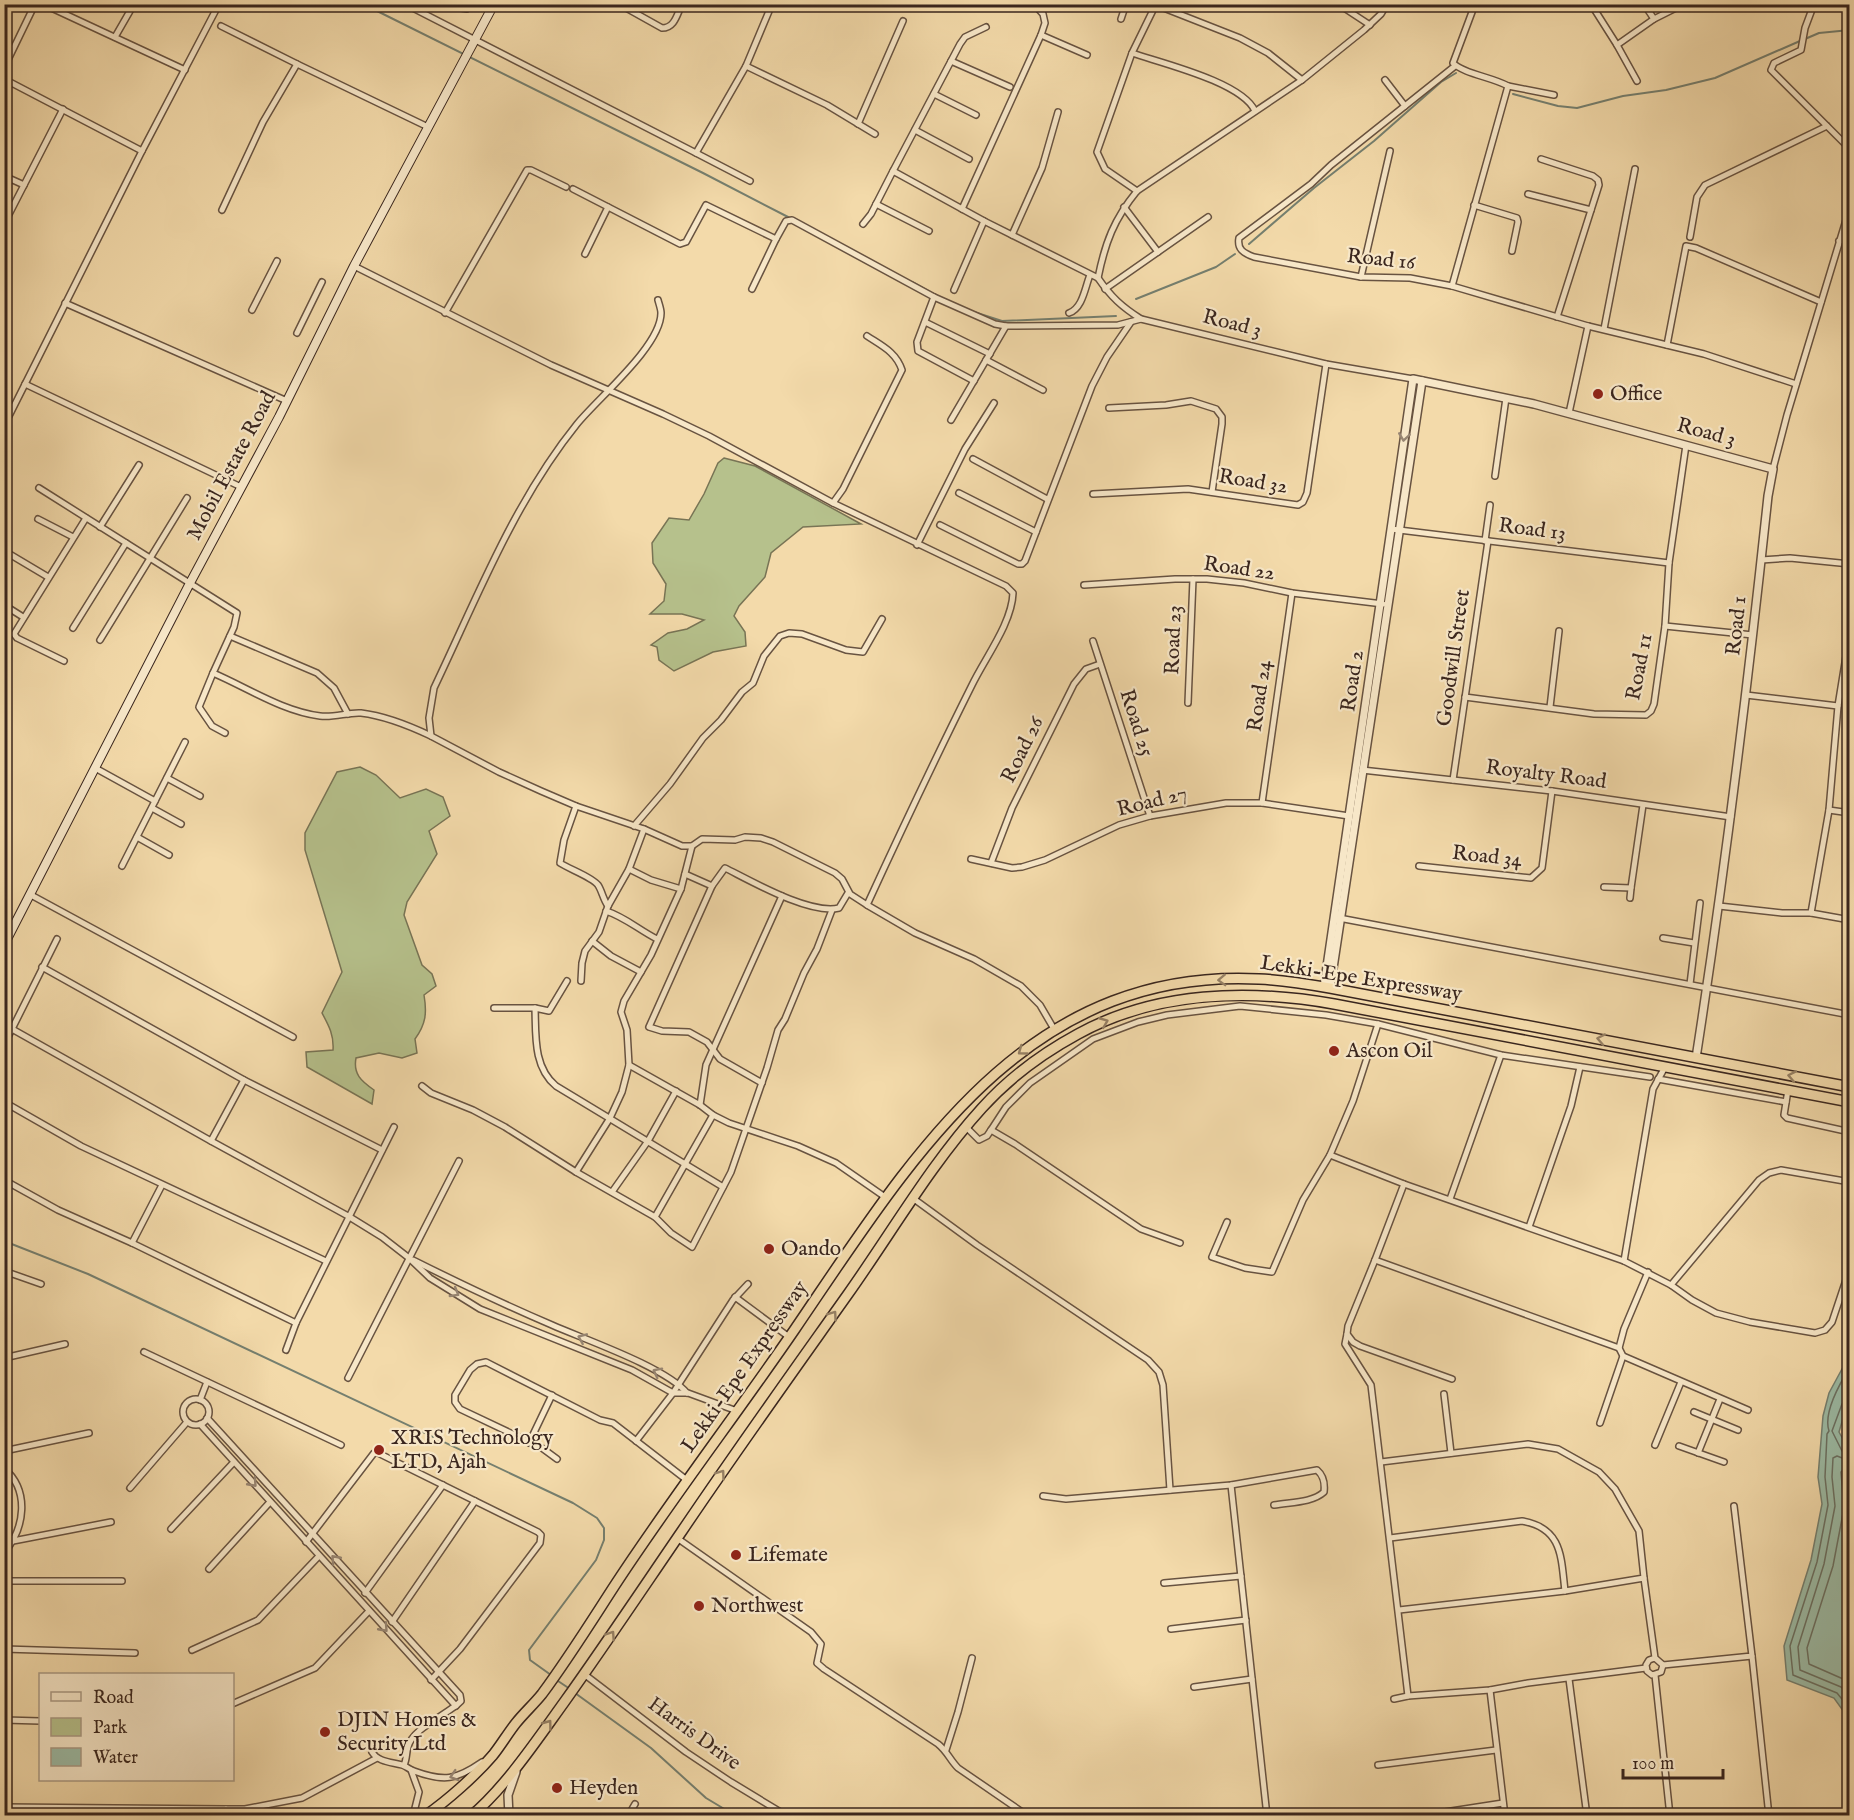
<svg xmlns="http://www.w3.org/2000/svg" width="1854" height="1820" viewBox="0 0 1854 1820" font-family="'IM FELL English',serif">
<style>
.green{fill:#b6c18c;stroke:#787455;stroke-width:1.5}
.water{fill:#9cbba5;stroke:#757f6f;stroke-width:1.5}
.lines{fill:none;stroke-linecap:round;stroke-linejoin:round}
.shore{stroke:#6b7062;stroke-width:1.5}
.stream{stroke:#757f6f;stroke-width:2}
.minor-casing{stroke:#685341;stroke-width:8}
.tertiary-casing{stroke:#685341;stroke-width:10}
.secondary-casing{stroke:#3a261e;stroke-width:10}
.trunk-casing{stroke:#3a261e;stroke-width:12}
.minor{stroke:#f7e7c8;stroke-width:5}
.tertiary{stroke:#f7e7c8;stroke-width:7}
.secondary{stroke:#f7e7c8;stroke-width:8}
.trunk{stroke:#f3daaa;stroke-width:9}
.oneway{stroke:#988673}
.oneway2{stroke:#968064}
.poi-dot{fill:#8f2418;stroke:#f7e7c8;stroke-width:2}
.labels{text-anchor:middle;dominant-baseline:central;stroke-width:4.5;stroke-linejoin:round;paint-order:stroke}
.street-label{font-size:21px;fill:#3a261e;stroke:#f7e7c8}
.poi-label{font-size:21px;fill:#3a261e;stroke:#f7e7c8;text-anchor:start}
</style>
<rect width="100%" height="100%" fill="#f3daaa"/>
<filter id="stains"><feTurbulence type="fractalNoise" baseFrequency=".00333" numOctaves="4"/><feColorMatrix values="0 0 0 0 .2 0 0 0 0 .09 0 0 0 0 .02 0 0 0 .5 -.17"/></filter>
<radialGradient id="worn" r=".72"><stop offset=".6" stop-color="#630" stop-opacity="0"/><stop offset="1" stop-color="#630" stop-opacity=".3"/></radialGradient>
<g class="green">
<path d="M724 458 755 466 861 524 803 527 771 553 765 577 739 606 734 616 745 632 746 646 713 652 674 671 659 660 657 647 651 645 668 633 687 629 704 620 682 614H650L664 601 666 584 653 563 652 543 669 518 689 520 704 494 718 463Z"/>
<path d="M360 767 376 775 400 798 426 789 443 797 450 816 429 831 437 854 407 902 404 915 422 965 432 974 436 986 424 995C427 1013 426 1024 415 1039L417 1053 402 1058 379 1053 356 1058C353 1074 361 1081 374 1090L372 1104 307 1067 306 1052 333 1050C334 1035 329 1026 322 1013L342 972 305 850V833L337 772Z"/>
</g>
<path class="water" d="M1849 1356V1398L1839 1432 1850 1452 1849 1719 1834 1698 1787 1680 1784 1646 1811 1560 1822 1504 1818 1477 1823 1416 1829 1393Z"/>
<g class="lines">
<g class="shore">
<path d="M1850 1367C1840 1383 1823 1413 1829 1431L1827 1434 1825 1477 1828 1505 1817 1562 1790 1646 1793 1675 1837 1693 1850 1709"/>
<path d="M1850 1401 1842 1404 1832 1431 1842 1451 1850 1453"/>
<path d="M1850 1461 1837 1456 1833 1458 1832 1477 1835 1506 1824 1564 1798 1647 1800 1670 1841 1687 1850 1696"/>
<path d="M1850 1470 1844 1469 1841 1472 1844 1508 1833 1566 1807 1648 1809 1664 1850 1682"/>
</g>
<g class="stream">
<path d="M363 4 703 173 790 218"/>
<path d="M1805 39 1819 33 1850 30"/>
<path d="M1513 94 1558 106 1577 108 1623 96 1666 90 1715 78 1800 41"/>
<path d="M1249 244 1314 188 1374 141 1441 82 1456 73"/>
<path d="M912 282 941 298"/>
<path d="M1136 299 1216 267 1235 254"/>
<path d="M971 311 1002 321 1116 316"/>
<path d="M4 1241 88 1274 573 1503 597 1518 604 1528V1540L596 1560 529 1650 530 1660 551 1675"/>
<path d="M555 1679 570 1689"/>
<path d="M575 1693 651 1748 706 1798 736 1816"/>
</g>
<defs>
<g id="minor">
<path d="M43 4 185 70"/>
<path d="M405 4 696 153 746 66 772 4"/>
<path d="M619 4 662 28C675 28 677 14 682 4"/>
<path d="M1141 4 1153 9"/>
<path d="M1338 4 1370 25"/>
<path d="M1387 4 1381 14 1364 30 1302 80 1137 191C1114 219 1105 243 1098 278 1111 297 1122 307 1141 319L1326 364 1413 379"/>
<path d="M1526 4 1534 8 1548 4"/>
<path d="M1591 4 1617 45 1654 19 1684 4"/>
<path d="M1644 4 1654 19"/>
<path d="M1814 4 1805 28 1801 50 1774 63 1771 70 1850 149"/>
<path d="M1156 5 1240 38 1268 53 1302 80"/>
<path d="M454 7 467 9 473 4"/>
<path d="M1121 19 1126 4"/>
<path d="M221 26 297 64"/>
<path d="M1041 35 1087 55"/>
<path d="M115 37 134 4"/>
<path d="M1617 45 1637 81"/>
<path d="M1132 53C1161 63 1242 82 1255 111"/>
<path d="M951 61 1010 87"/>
<path d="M746 66 827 105 875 134"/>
<path d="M1455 66 1331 165 1311 184 1239 238C1237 249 1243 253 1254 257L1361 277 1410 278 1452 286 1588 326 1704 354 1796 384"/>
<path d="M4 68 35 4"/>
<path d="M4 79 142 151"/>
<path d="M1385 80 1405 106"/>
<path d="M1508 86 1554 95"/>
<path d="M934 94 976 115"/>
<path d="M858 124 903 21"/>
<path d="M915 130 969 159"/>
<path d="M696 153 750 181"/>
<path d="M1541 159 1593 176 1598 180 1599 185 1557 317"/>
<path d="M893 171 960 44 965 37 986 27"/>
<path d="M4 176 24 185"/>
<path d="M573 189 680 244 686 242 706 205 776 239 786 221 792 220 934 297"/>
<path d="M1137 191 1105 169 1097 152 1132 53 1156 4"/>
<path d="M1528 194 1591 210"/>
<path d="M876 204 929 231"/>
<path d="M1474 205 1517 218 1518 222 1512 251"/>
<path d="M1124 207 1158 252"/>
<path d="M962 209 1041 35 1045 23 1043 14 1034 4"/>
<path d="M222 210 263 122 297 64 428 127"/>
<path d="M4 224 63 109"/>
<path d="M863 224 871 214 893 171 984 221 1098 278"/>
<path d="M1012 235 1042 168 1058 112"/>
<path d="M1690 237 1697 197 1705 185 1827 126"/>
<path d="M1839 241 1850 236"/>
<path d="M585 254 608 207"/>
<path d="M354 266 551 365 663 414 709 436 833 503 843 489 902 370C896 352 882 346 867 336"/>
<path d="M1361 277 1390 151"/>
<path d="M1452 286 1508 86C1492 77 1464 74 1453 63L1475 4"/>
<path d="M752 289 776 239"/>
<path d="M1105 289 1208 217"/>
<path d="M954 290 984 221"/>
<path d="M658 300C659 304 661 309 661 313 661 346 598 398 577 424 514 502 477 598 434 688L429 718 431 736 499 772 541 791 576 806 644 829 682 846H692L702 839 735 840 745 837 761 838 773 842 835 873 842 879 850 894 867 905"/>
<path d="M65 303 287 401"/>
<path d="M252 310 277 261"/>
<path d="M445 313 527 170H531L566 187"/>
<path d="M1069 313C1083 308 1085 287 1090 275"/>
<path d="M925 322 990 354"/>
<path d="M1604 329 1635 169"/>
<path d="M297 333 322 282"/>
<path d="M1667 345 1686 246 1696 248 1821 302"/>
<path d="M986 360 1043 390"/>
<path d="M974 381 918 351 917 342 934 297 995 324 1006 326 1118 325 1141 319"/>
<path d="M25 384 241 487"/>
<path d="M1109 408 1166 405 1191 401 1216 409 1222 417V424L1212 492"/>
<path d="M1569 413 1588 326"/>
<path d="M951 420 1006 326"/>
<path d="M4 426 142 151 219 4"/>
<path d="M973 459 1047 499"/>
<path d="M1773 469 1787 415 1850 207"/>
<path d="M1495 476 1506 398"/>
<path d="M39 488 237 613 234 627 213 673C248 688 282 711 320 716 334 718 348 712 361 713 386 716 410 726 431 736"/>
<path d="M959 493 1036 532"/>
<path d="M1093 494 1188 489 1298 505 1303 502 1307 493 1326 364"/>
<path d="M833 503 1006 586 1013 593C1012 623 985 658 972 685 936 757 901 831 867 905L915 933 974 959 1021 986 1040 1005 1054 1029"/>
<path d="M38 519 73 537"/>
<path d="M940 525 1018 564H1022L1025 561 1092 386 1107 357 1131 322"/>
<path d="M100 527 139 465"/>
<path d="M1391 529 1669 563"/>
<path d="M1485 541 1490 505"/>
<path d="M917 545 965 449 994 403"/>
<path d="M6 552 48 577"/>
<path d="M1761 560 1790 558 1850 564"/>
<path d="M1084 585 1175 579H1207L1244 583 1292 593 1383 604"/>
<path d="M4 605 23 617"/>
<path d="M1665 626 1753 635"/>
<path d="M73 628 126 543"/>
<path d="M230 636 317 673 334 688 348 714"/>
<path d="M100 640 187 498"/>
<path d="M1093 641 1150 816"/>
<path d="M64 661 17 638 14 634 86 518"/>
<path d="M213 673 199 707 212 726 225 733"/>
<path d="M1746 695 1838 706"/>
<path d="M1465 697 1594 714 1646 715 1651 711 1654 704 1665 626 1669 563 1686 445"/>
<path d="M1188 703 1193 579"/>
<path d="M1550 707 1559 631"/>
<path d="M97 769 155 801"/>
<path d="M1362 770 1552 791 1731 817"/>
<path d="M167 778 200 796"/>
<path d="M1453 780 1488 541"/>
<path d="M1262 803 1292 593"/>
<path d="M576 806 564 840 560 863C569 869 592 877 598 885 602 891 603 899 608 906"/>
<path d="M152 808 181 824"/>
<path d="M1829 810 1850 813"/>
<path d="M634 826 670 784 703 738 721 720 742 692 753 683 764 656 780 636 789 633 802 634 846 650 863 652 882 619"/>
<path d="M137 837 169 855"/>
<path d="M692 846 681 889 651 955 624 1001 621 1012 627 1030 629 1065 700 1105 713 1115 729 1123 798 1146 836 1163 885 1197"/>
<path d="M971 859 1012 868 1022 867 1045 860 1119 825 1150 816 1226 803H1262L1349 816"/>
<path d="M991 863 1012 808 1074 684 1086 669 1100 664"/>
<path d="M122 866 185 742"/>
<path d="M1419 866 1531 878 1542 868 1552 791"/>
<path d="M629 869 651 880 681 889"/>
<path d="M685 874 712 886 725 868C751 881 810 915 839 908L848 893"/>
<path d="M712 886 649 1027 662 1031 689 1032 707 1042 720 1059 762 1083"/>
<path d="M1604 887 1631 888 1643 805"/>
<path d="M31 895 293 1037"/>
<path d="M1630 898 1631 888"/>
<path d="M1719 906 1782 913H1811L1850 920"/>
<path d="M606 911C625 917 639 930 657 939"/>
<path d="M1811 913 1829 810 1838 706 1850 632"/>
<path d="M1339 918 1850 1015"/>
<path d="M1663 938 1694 943"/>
<path d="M592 941 611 956 641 972"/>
<path d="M42 967 244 1080 382 1150"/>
<path d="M567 981 549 1011 535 1008C536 1035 533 1067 556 1086L723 1187"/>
<path d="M581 981 582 963 585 951 599 932 608 906 629 869 644 829"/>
<path d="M1690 984 1700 903"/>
<path d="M494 1008H535"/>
<path d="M1378 1024 1353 1101 1330 1155 1404 1184 1624 1261 1671 1285 1692 1300 1716 1313 1750 1322 1815 1333 1825 1330 1832 1322 1850 1268"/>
<path d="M12 1029 211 1141 348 1216 382 1237 409 1258 430 1278 480 1309 632 1370 673 1393H688L737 1411"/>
<path d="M4 1045 57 939"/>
<path d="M1658 1079 1786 1102"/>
<path d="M422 1086 431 1093 473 1110 505 1127 576 1172 655 1217 671 1233 692 1247 731 1172 767 1068 778 1030 785 1019 804 973 817 949 832 910"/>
<path d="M1788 1090 1784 1115 1787 1118 1850 1132"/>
<path d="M4 1102 81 1146 326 1261"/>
<path d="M700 1105 706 1065 782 896"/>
<path d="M966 1127 979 1140 987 1136 991 1130 1015 1144 1141 1229 1180 1243"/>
<path d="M991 1130 1006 1107 1030 1083 1093 1039 1138 1022 1167 1015 1240 1006 1326 1015 1378 1024 1501 1055 1650 1077"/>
<path d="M211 1141 244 1080"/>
<path d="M576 1172 610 1118 622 1092 629 1065"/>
<path d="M4 1180 58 1210 132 1243 296 1323"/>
<path d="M1404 1184 1375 1260 1619 1348"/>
<path d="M612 1192 648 1141 676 1091"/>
<path d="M914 1199 977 1245 1148 1360 1159 1372 1163 1385 1170 1490"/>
<path d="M1450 1199 1501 1055"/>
<path d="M655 1217 713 1115"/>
<path d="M1227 1222 1212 1257 1245 1268 1272 1272 1303 1200 1330 1155"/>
<path d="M1529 1227 1571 1106 1580 1067"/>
<path d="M132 1243 162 1185"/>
<path d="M413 1260C459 1283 505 1305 552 1325 586 1340 665 1367 687 1393"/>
<path d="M1375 1260 1348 1326 1347 1334 1353 1342 1360 1346 1452 1379"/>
<path d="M1624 1261 1653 1089 1665 1067"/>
<path d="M4 1271 41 1284"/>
<path d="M1648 1272 1624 1329 1619 1348 1623 1356 1748 1410"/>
<path d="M1671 1285 1759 1180 1769 1173 1781 1170 1850 1182"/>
<path d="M735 1297 789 1337"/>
<path d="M1347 1334 1345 1344 1371 1385 1408 1696"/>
<path d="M286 1350 296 1323 394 1127"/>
<path d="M144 1352 341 1445"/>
<path d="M4 1358 65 1344"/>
<path d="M348 1378 459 1161"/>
<path d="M1444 1394 1451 1453"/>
<circle cx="196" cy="1412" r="13"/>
<path d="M200 1400 207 1382"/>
<path d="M1694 1412 1738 1430"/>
<path d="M207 1418 460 1695 461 1701C449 1714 412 1728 408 1747 406 1753 407 1759 404 1765"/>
<path d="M1600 1423 1623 1356"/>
<path d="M200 1424 456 1706"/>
<path d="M636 1441 673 1393 733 1300 748 1284"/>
<path d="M529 1443 552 1395"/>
<path d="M1655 1445 1681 1382"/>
<path d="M1679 1446 1724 1462"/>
<path d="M4 1451 89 1433"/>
<path d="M1698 1453 1720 1399"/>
<path d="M557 1459 542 1448 460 1409 455 1402V1395L470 1370 477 1364 486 1362 600 1420 613 1423 688 1481"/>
<path d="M1381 1462 1528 1444 1558 1449 1599 1472 1615 1489 1639 1531 1644 1578 1565 1591 1399 1610"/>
<path d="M4 1468C30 1491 25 1528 4 1553"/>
<path d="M1231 1485 1267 1816"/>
<path d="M130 1488 187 1422"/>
<path d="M1043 1496 1066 1499 1231 1485 1317 1470C1324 1476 1325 1483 1324 1492 1312 1503 1290 1502 1274 1505"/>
<path d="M171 1529 234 1462"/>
<path d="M677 1538 811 1632 821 1644 817 1663 824 1669 938 1744C947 1751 950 1760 958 1768L1028 1816"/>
<path d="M1390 1538 1522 1521C1563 1528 1561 1558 1565 1591"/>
<path d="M13 1541 111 1522"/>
<path d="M306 1542 374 1453H378L538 1532 541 1535 540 1543 460 1649 431 1680"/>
<path d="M209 1569 270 1502"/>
<path d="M1644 1578 1655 1658 1663 1665 1661 1672 1652 1675 1647 1671 1646 1665 1649 1660 1655 1658"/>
<path d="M4 1581H122"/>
<path d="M1164 1583 1241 1576"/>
<path d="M365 1593 443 1485"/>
<path d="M392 1622 475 1501"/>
<path d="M1171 1629 1246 1620"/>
<path d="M4 1649 135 1653"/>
<path d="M192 1650 258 1620 319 1556"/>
<path d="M1752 1656 1769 1816"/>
<path d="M1663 1665 1752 1656 1734 1506"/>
<path d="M584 1674 686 1752 731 1782 787 1816"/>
<path d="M1655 1675 1670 1816"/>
<path d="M1569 1679 1587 1816"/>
<path d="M1194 1687 1252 1679"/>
<path d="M1490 1690 1505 1816"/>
<path d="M1394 1699 1408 1696 1490 1690 1528 1683 1646 1668"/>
<path d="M232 1704 315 1668 369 1611"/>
<path d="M4 1720 40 1721"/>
<path d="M946 1750 958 1712 972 1658"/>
<path d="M372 1752C378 1762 391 1762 402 1765 406 1766 410 1770 414 1771 444 1782 456 1780 482 1762"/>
<path d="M1378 1765 1496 1750"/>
<path d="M411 1770 419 1792 413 1816"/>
<path d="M4 1807 226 1809 228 1816"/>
<path d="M226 1809H245L302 1798 377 1758"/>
<path d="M628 1816 635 1804"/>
<path d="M1419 1816 1503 1803"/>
</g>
<g id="tertiary">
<path d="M1324 987 1413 379 1534 404 1773 469 1768 496C1748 684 1725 871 1696 1058"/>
<path d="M1330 988 1422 381"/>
<path d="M509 1816 508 1795 516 1772"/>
</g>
<path id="secondary" d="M4 945 190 583 279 417 354 266 494 4"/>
<g id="trunk">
<path d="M425 1816C448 1800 475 1776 493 1755 501 1745 508 1733 516 1723 524 1713 534 1704 542 1694 568 1659 591 1622 615 1585 672 1498 736 1415 795 1329 911 1159 1024 967 1259 979 1283 980 1307 984 1330 988L1850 1087"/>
<path d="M471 1816C505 1788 539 1737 565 1701 605 1645 643 1588 682 1531 736 1451 792 1373 848 1294 892 1232 931 1164 982 1108 1009 1078 1043 1053 1078 1034 1156 991 1249 989 1334 1004L1850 1102"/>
</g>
</defs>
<use href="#minor" class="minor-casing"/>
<use href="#tertiary" class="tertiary-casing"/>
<use href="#secondary" class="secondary-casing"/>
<use href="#trunk" class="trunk-casing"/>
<use href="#minor" class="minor"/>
<use href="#tertiary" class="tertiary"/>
<use href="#secondary" class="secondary"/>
<use href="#trunk" class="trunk"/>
</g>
<defs><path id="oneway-chevron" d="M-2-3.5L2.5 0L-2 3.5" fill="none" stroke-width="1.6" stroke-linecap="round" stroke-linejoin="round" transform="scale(1.5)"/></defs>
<g class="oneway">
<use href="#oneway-chevron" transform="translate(1404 437) rotate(98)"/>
<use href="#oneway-chevron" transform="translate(455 1293) rotate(31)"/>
<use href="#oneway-chevron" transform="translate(582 1338) rotate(-157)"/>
<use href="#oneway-chevron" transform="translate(657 1372) rotate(-153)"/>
<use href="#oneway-chevron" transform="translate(253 1483) rotate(48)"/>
<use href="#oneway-chevron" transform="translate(335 1559) rotate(-132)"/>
<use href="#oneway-chevron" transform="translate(384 1628) rotate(48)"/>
<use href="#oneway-chevron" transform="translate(454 1776) rotate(162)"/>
</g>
<g class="oneway2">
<use href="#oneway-chevron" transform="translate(1222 980) rotate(178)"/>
<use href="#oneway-chevron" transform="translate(1104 1022) rotate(-22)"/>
<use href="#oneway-chevron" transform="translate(1601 1039) rotate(-169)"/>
<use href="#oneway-chevron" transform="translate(1022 1051) rotate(144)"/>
<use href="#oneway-chevron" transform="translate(1792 1076) rotate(-169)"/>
<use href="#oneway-chevron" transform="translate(833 1315) rotate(-55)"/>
<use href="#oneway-chevron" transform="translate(721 1474) rotate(-54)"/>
<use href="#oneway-chevron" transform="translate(611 1635) rotate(-56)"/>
<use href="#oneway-chevron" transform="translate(548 1724) rotate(-53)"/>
</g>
<g class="poi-dot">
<circle cx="1598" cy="394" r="6"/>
<circle cx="1334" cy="1051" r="6"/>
<circle cx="769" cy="1249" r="6"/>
<circle cx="379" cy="1450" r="6"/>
<circle cx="736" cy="1555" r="6"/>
<circle cx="699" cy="1606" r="6"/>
<circle cx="325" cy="1732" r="6"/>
<circle cx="557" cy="1788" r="6"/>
</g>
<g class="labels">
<g class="street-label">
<text transform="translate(1381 260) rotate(6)">Road 16</text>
<text transform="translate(1232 324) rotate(14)">Road 3</text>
<text transform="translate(1706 433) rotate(15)">Road 3</text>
<text transform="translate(232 466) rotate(-62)">Mobil Estate Road</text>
<text transform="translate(1253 482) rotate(9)">Road 32</text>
<text transform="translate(1532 530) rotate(7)">Road 13</text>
<text transform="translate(1239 569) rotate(8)">Road 22</text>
<text transform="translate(1737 626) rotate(-84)">Road 1</text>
<text transform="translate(1174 640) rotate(-88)">Road 23</text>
<text transform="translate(1454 658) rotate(-82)">Goodwill Street</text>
<text transform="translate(1640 667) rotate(-79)">Road 11</text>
<text transform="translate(1353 681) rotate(-82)">Road 2</text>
<text transform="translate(1260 696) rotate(-82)">Road 24</text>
<text transform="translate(1136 723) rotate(72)">Road 25</text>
<text transform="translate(1023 750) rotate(-64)">Road 26</text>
<text transform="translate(1546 775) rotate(7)">Royalty Road</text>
<text transform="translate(1152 802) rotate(-14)">Road 27</text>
<text transform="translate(1487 857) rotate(6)">Road 34</text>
<text transform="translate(1361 979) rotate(9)">Lekki-Epe Expressway</text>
<text transform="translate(745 1367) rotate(-55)">Lekki-Epe Expressway</text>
<text transform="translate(694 1734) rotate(36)">Harris Drive</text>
</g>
<g class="poi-label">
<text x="1610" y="394">Office</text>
<text x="1346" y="1051">Ascon Oil</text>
<text x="781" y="1249">Oando</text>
<text x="391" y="1438">XRIS Technology<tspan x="391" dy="24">LTD, Ajah</tspan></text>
<text x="748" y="1555">Lifemate</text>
<text x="711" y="1606">Northwest</text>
<text x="337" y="1720">DJIN Homes &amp;<tspan x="337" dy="24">Security Ltd</tspan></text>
<text x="569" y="1788">Heyden</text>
</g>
</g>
<rect width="1854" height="1820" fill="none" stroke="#f3daaa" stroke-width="24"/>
<rect x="6" y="6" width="1842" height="1808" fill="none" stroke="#3a261e" stroke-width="3"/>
<rect x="12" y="12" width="1830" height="1796" fill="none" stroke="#3a261e" stroke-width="1.5"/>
<rect x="39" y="1673" width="195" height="108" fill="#f7e7c8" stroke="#ab9a84" stroke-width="1.5"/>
<rect x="51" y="1692" width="30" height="9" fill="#f7e7c8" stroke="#ab9a84" stroke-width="1.5"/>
<text x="93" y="1703" font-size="18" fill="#3a261e">Road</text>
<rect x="51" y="1718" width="30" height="18" fill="#b6c18c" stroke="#ab9a84" stroke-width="1.5"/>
<text x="93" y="1733" font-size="18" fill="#3a261e">Park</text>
<rect x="51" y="1748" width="30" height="18" fill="#9cbba5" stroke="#ab9a84" stroke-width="1.5"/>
<text x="93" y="1763" font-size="18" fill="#3a261e">Water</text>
<path d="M1623 1769v9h100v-9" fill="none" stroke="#3a261e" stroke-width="3"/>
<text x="1632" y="1769" font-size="18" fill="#3a261e" stroke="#f7e7c8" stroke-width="4.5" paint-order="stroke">100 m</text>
<rect width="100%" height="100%" filter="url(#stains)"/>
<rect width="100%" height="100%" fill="url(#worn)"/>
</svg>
